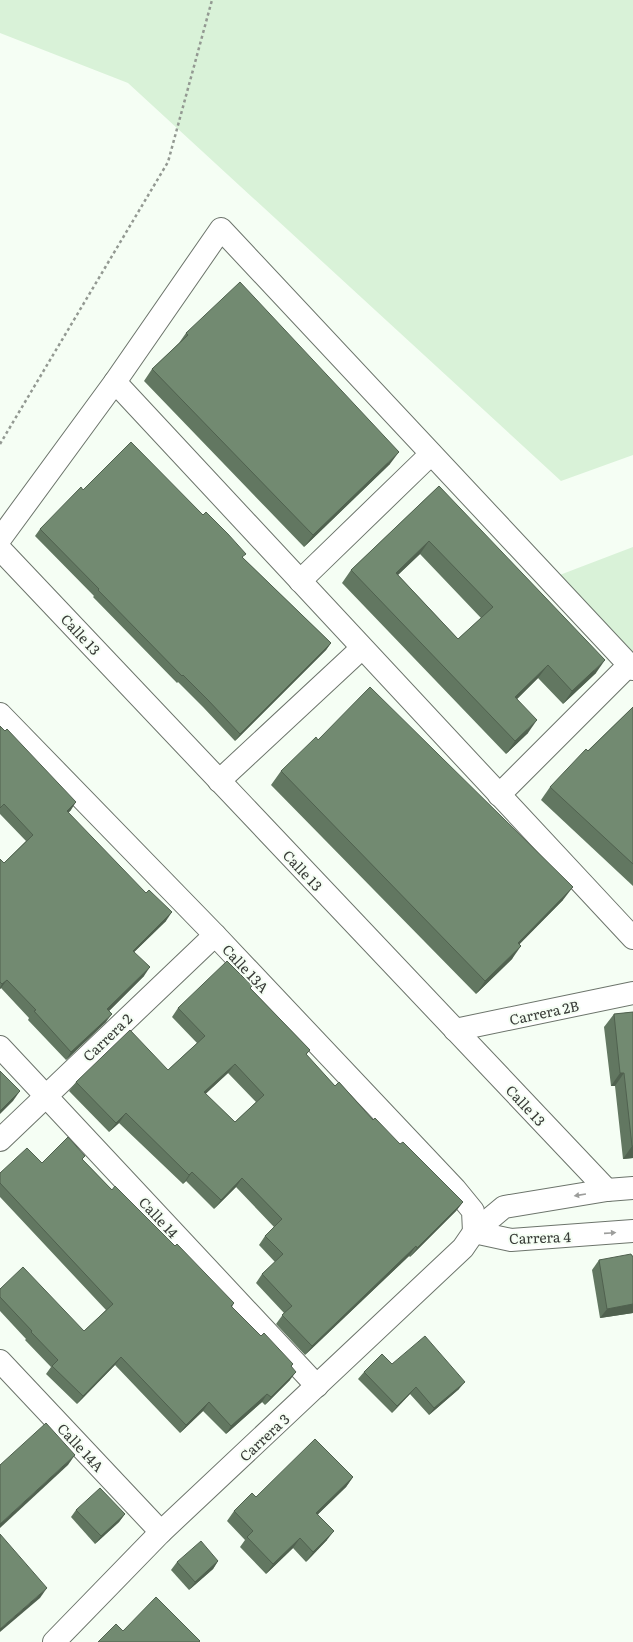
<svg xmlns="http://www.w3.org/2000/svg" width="633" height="1642" viewBox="0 0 633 1642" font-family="Literata,serif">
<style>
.green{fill:#d9f2d8}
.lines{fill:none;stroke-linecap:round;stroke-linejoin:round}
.minor-casing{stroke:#6c746b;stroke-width:24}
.path{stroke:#939992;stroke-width:2.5;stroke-dasharray:3 3;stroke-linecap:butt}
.minor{stroke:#fff;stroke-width:22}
.wall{fill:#627761;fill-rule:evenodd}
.shaded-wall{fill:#50614f}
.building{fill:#728a71;stroke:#50614f;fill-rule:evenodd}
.oneway{fill:#9c9d9b}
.labels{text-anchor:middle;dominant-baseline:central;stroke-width:4;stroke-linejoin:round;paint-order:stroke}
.street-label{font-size:14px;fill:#383b37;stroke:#f5fef4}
</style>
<rect width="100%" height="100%" fill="#f5fef4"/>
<g class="green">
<path d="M0 0H633V455L561 481 128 83 0 33Z"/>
<path d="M633 547V660L557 576Z"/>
</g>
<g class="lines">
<defs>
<g id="minor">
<path d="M115 382 633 938"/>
<path d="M0 539 115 382 221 229 633 669"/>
<path d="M0 549 607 1190"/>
<path d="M300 581 431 454"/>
<path d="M0 714 215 935 455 1189 473 1211 474 1232"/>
<path d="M219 781 362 648"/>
<path d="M499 795 629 665"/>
<path d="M455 1030 633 993"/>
<path d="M0 1047 317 1386"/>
<path d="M0 1140 215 935"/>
<path d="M474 1232 511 1240 633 1231"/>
<path d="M0 1361 161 1532"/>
<path d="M54 1642 161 1532 463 1248 474 1232 504 1207 607 1190 633 1188"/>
</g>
</defs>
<use href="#minor" class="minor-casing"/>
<path class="path" d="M0 444 168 162 212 0"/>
<use href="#minor" class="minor"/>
</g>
<g class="wall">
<path d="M186 333 390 464 304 547 144 381 152 369 179 343Z"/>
<path d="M439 486 596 673 563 704 538 678 517 699 528 733 506 754 342 583 351 570ZM420 554 481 618 458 639 398 575Z"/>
<path d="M83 490 243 558 331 643 326 650 235 741 203 707 178 682 177 683 93 597 94 596 35 536 40 529Z"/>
<path d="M633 707V886L541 800 550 787Z"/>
<path d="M0 726 71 810 68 813 166 921 134 952 144 976 109 1011 106 1022 66 1060 28 1020 29 1018 1 988 0 989V859L4 863 26 841 0 814Z"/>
<path d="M318 740 563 900 519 944 512 959 476 994 271 785 281 771Z"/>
<path d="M251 989 310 1050 306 1055 335 1086 373 1120 463 1202 456 1211 410 1257 409 1256 305 1355 276 1324 284 1313 256 1283 262 1274 275 1262 259 1245 265 1236 274 1227 236 1187 214 1209 186 1181 183 1184 119 1123 109 1132 69 1091 76 1082 168 1070 197 1043 172 1017 178 1008ZM228 1073 256 1102 235 1122 205 1094Z"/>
<path d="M633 1012V1158L623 1159 615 1086H611L604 1027 614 1014Z"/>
<path d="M83 1160 112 1190 175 1246 234 1303 232 1307 261 1336 293 1364 291 1367 290 1380 265 1405 262 1402 226 1434 203 1411 180 1433 115 1365 77 1404 46 1374 51 1367 25 1340 26 1339 0 1311V1289L84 1331 106 1310 0 1197V1173Z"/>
<path d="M632 1256 633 1313 600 1318 592 1270 599 1260Z"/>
<path d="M392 1364 459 1389 429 1415 410 1394 392 1413 358 1379 364 1372Z"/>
<path d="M353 1477 346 1487 318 1514 327 1540 306 1562 293 1548 266 1574 240 1547 245 1540 227 1521 234 1511 256 1497Z"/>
<path d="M76 1510 125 1514 119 1522 95 1544 71 1517Z"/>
<path d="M218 1561 213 1569 189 1590 171 1570 177 1562Z"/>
</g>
<g class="shaded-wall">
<path d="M399 452 390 464 304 547 313 535Z"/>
<path d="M429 541 420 554 386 586 396 573Z"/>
<path d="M331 643 326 650 235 741 240 734Z"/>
<path d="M605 660 596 673 563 704 572 691Z"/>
<path d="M548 665 538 678 506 710 515 697Z"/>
<path d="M537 720 528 733 506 754 515 741Z"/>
<path d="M76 802 71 810 61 820 67 811Z"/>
<path d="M573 887 563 900 508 956 518 943Z"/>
<path d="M172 912 166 921 127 959 133 951Z"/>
<path d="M521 946 512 959 476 994 485 981Z"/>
<path d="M150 967 144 976 102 1018 107 1009Z"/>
<path d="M7 980 1 988 0 989V988L2 984Z"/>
<path d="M112 1014 106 1022 66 1060 71 1052Z"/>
<path d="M235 1064 228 1073 197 1102 204 1092Z"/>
<path d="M620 1073H624L615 1086H611Z"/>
<path d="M20 1091 13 1101 0 1114V1111Z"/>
<path d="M126 1113 119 1123 109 1132 116 1123Z"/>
<path d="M632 1146H633V1158L623 1159Z"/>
<path d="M192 1172 186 1181 183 1184 189 1175Z"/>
<path d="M242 1178 236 1187 214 1209 221 1200Z"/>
<path d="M463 1202 456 1211 410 1257 417 1248Z"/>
<path d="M416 1246 409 1256 305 1355 312 1346Z"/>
<path d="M633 1304V1313L600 1318 607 1309Z"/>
<path d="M121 1357 115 1365 77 1404 83 1396Z"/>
<path d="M296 1372 290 1380 265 1405 271 1397Z"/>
<path d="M465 1382 459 1389 429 1415 434 1408Z"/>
<path d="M416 1387 410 1394 392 1413 397 1406Z"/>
<path d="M267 1394 262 1402 226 1434 231 1426Z"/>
<path d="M209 1402 203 1411 180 1433 186 1425Z"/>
<path d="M75 1455 68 1465 0 1528V1524Z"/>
<path d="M353 1477 346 1487 310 1522 316 1513Z"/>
<path d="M125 1514 119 1522 95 1544 101 1536Z"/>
<path d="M334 1531 327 1540 306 1562 313 1552Z"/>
<path d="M300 1538 293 1548 266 1574 273 1564Z"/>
<path d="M218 1561 213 1569 189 1590 195 1582Z"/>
<path d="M47 1588 40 1598 0 1632V1629Z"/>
</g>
<g class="building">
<path d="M240 282 399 452 313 535 152 369 188 335 186 333Z"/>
<path d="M131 442 203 515 206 512 228 534 246 554 242 557 331 643 240 734 208 700 183 675 182 676 98 590 99 589 40 529 81 487 83 490Z"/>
<path d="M439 486 605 660 572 691 548 665 515 697 537 720 515 741 351 570ZM429 541 493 607 458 639 396 573Z"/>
<path d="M370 687 573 887 518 943 521 946 485 981 281 771 316 737 318 740Z"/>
<path d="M633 707V864L550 787 586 749 588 751Z"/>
<path d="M0 726 5 731 7 729 76 802 67 811 146 893 149 890 172 912 133 951 150 967 107 1009 112 1014 71 1052 34 1011 36 1010 7 980 2 984 0 982V859L4 863 33 835 4 804 0 808Z"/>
<path d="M227 961 252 986 250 988 310 1050 306 1054 335 1086 339 1082 373 1120 375 1118 400 1144 403 1142 463 1202 417 1248 416 1246 312 1346 282 1315 292 1306 262 1274 283 1254 265 1236 282 1219 242 1178 221 1200 192 1172 189 1175 126 1113 116 1123 76 1082 130 1030 168 1070 205 1036 178 1008ZM235 1064 264 1095 235 1122 204 1092Z"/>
<path d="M633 1012V1146H632L624 1073H620L614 1014Z"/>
<path d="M0 1071 20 1091 0 1111Z"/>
<path d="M68 1137 85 1156 82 1159 112 1190 115 1186 175 1246 177 1244 234 1303 231 1306 261 1336 264 1333 293 1364 291 1366 296 1372 271 1397 267 1394 231 1426 209 1402 186 1425 121 1357 83 1396 52 1366 58 1360 31 1332 32 1331 0 1297V1289L23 1267 84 1331 113 1304 0 1183V1173L27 1148 42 1163Z"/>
<path d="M631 1254 632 1256H633V1304L607 1309 599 1260Z"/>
<path d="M425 1336 465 1382 434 1408 416 1387 397 1406 364 1372 382 1354 392 1364Z"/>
<path d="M46 1423 75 1455 0 1524V1465Z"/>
<path d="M315 1439 353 1477 316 1513 334 1531 313 1552 300 1538 273 1564 247 1537 253 1531 234 1511 252 1493 256 1497Z"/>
<path d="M100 1488 125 1514 101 1536 76 1510Z"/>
<path d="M0 1534 47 1588 0 1629Z"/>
<path d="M201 1541 218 1561 195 1582 177 1562Z"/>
<path d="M156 1597 200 1641 199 1642H98L116 1624 123 1631Z"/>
</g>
<defs><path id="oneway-solid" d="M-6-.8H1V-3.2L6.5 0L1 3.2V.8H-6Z"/></defs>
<g class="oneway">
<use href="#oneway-solid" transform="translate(580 1195) rotate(171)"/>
<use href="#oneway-solid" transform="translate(610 1233) rotate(-4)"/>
</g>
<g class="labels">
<g class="street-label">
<text transform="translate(81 634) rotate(47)">Calle 13</text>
<text transform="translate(303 870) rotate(47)">Calle 13</text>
<text transform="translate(246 968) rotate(47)">Calle 13A</text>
<text transform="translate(544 1012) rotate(-12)">Carrera 2B</text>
<text transform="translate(107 1037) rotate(-44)">Carrera 2</text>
<text transform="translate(526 1105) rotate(47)">Calle 13</text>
<text transform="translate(159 1217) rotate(47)">Calle 14</text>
<text transform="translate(540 1237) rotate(-2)">Carrera 4</text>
<text transform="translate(264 1437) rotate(-43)">Carrera 3</text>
<text transform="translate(81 1447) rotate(47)">Calle 14A</text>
</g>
</g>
</svg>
